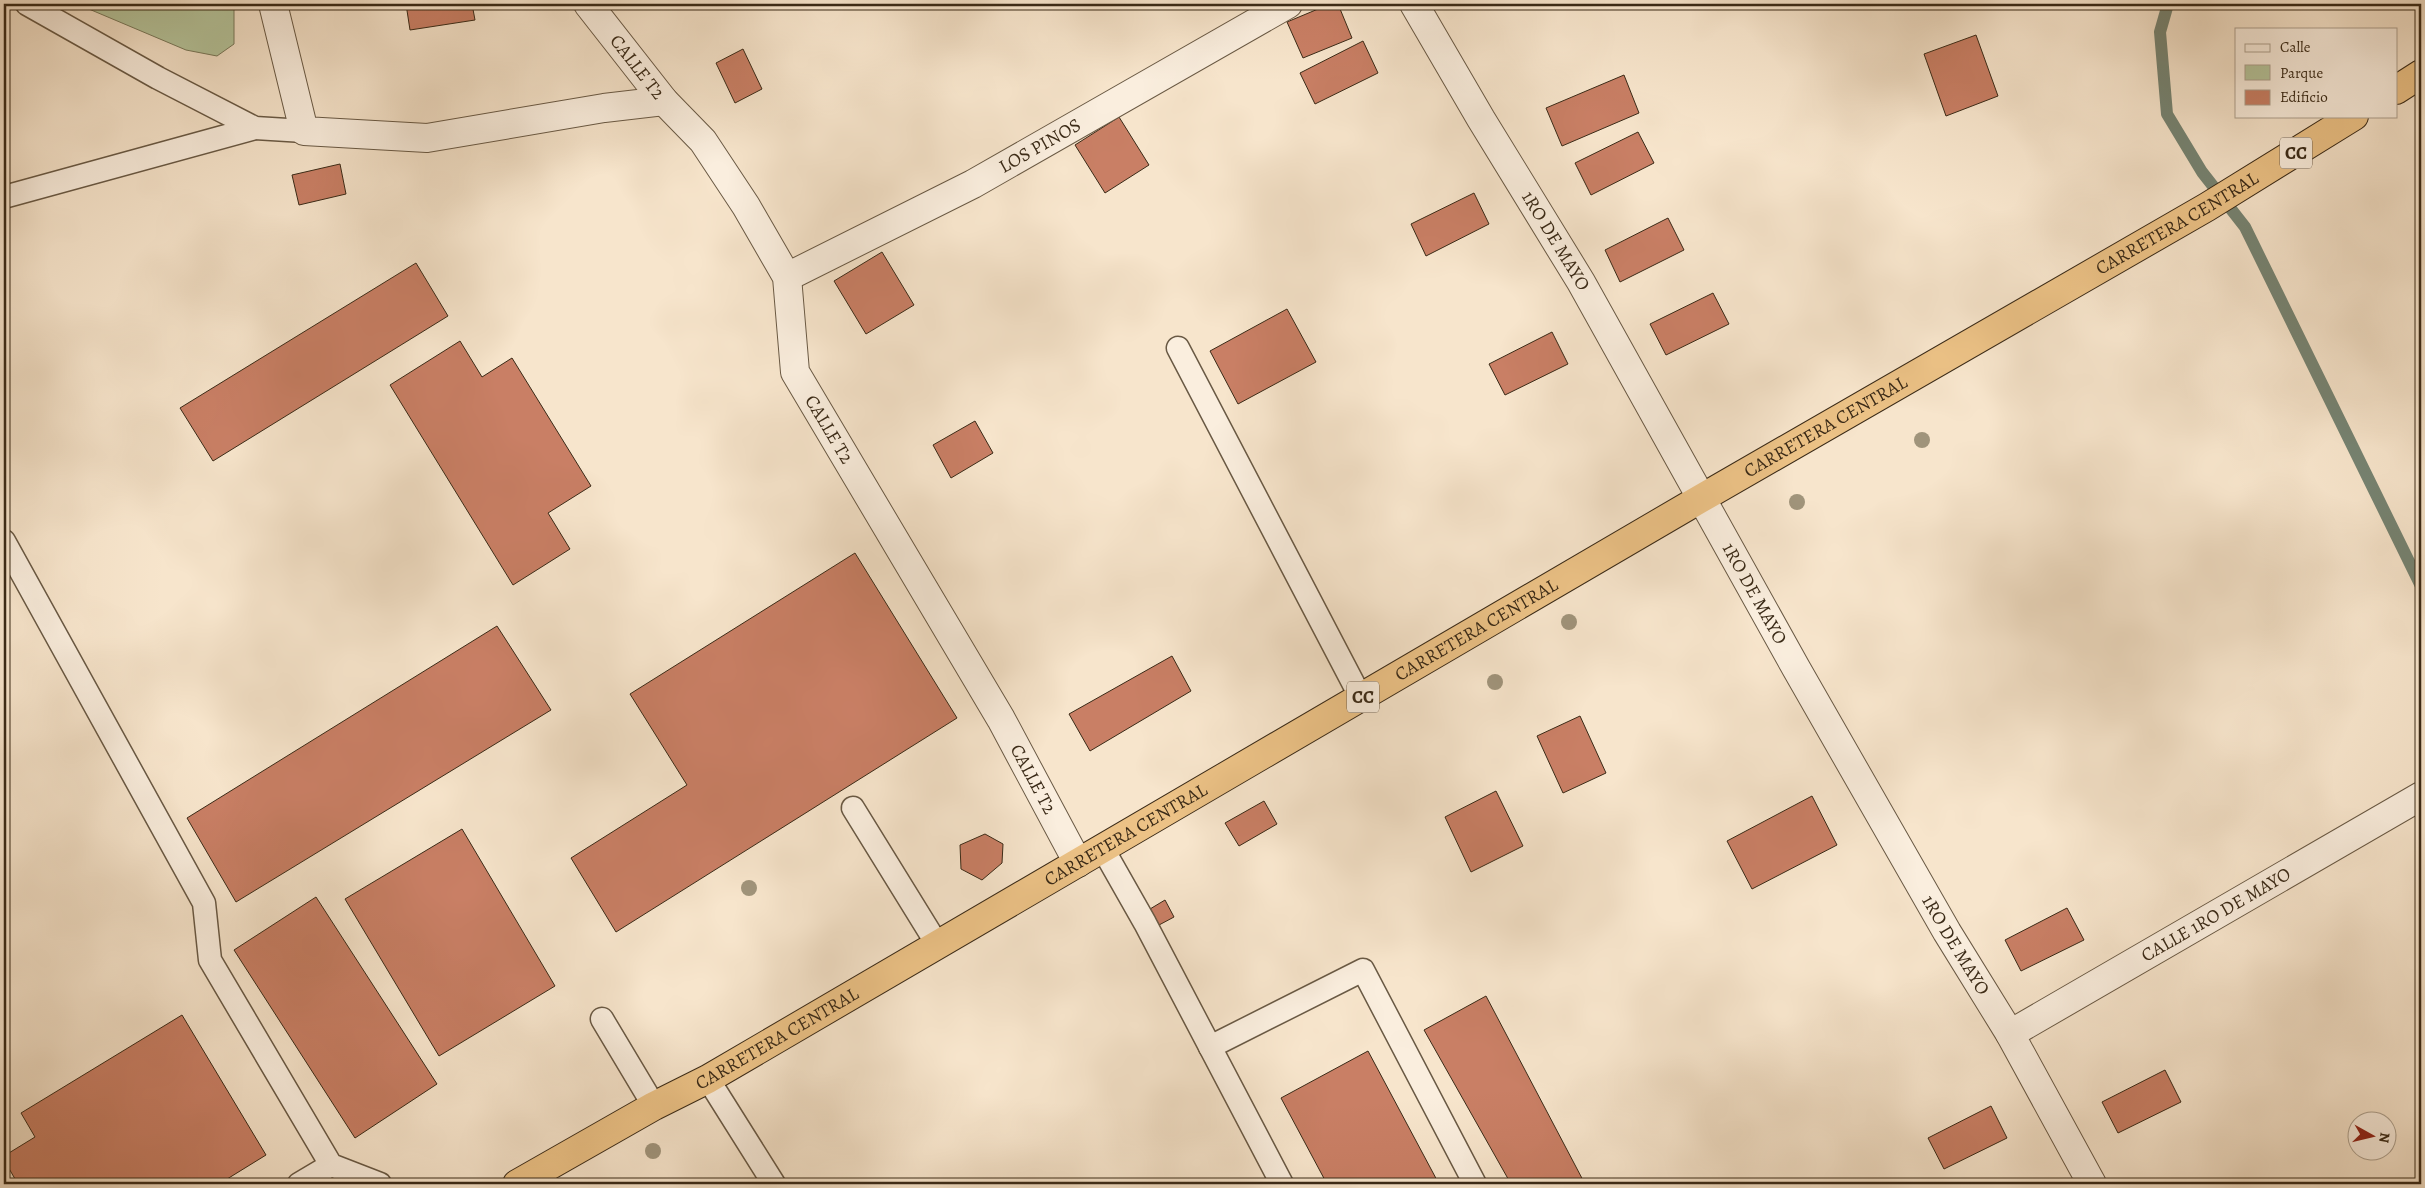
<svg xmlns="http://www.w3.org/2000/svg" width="2425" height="1188" viewBox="0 0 2425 1188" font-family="Alegreya,serif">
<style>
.green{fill:#b6c69d;stroke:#78785a}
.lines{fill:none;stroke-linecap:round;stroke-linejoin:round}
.stream{stroke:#768473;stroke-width:12}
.building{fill:#c97f65;stroke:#3a2a17}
.service-casing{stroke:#695944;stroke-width:25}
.minor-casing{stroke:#695944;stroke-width:30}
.trunk-casing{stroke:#3a2a17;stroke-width:30}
.service{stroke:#faeede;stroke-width:22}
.minor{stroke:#faeede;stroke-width:28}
.trunk{stroke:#ecc286;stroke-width:28}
.tree{fill:#a0947b}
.labels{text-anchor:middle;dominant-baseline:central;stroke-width:4;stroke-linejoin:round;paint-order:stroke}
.shield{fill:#faeede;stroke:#746553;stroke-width:1}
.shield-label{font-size:18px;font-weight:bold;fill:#3a2a17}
.street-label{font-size:19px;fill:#3a2a17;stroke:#faeede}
</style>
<rect width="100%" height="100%" fill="#f7e5cc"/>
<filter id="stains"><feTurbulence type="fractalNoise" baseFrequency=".004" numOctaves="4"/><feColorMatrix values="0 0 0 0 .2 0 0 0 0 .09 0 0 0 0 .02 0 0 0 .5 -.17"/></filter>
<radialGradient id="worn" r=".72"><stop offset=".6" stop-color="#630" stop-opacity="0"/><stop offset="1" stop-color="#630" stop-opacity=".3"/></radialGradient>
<path class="green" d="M77 4H234V44L217 56 186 50Z"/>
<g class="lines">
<path class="stream" d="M2168 4 2160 32 2167 114 2202 172 2245 227 2421 586"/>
</g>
<g class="building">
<path d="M406 4H472L475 20 410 30Z"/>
<path d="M1330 4H1338L1352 38 1303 58 1287 22Z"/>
<path d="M1976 35 1998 96 1946 116 1924 54Z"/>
<path d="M1363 41 1378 73 1315 104 1300 73Z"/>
<path d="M743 49 762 89 735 103 716 63Z"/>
<path d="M1624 75 1639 113 1562 146 1546 108Z"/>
<path d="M1119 117 1149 165 1105 193 1075 145Z"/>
<path d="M1638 132 1654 163 1591 195 1575 163Z"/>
<path d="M340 164 346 194 299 205 292 175Z"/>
<path d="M1474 193 1489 224 1426 256 1411 224Z"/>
<path d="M1668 218 1684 250 1620 282 1605 250Z"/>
<path d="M882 252 914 305 866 334 834 281Z"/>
<path d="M416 263 448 316 213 461 180 408Z"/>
<path d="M1713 293 1729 324 1666 355 1650 324Z"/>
<path d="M1287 309 1316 362 1238 404 1210 351Z"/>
<path d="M1552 332 1568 364 1505 395 1489 364Z"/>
<path d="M460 341 482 377 512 358 591 486 548 513 570 549 513 585 390 385Z"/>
<path d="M975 421 993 453 951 478 933 445Z"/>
<path d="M855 553 957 718 616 932 571 858 687 785 630 694Z"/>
<path d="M497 626 551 710 236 902 187 818Z"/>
<path d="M1172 656 1191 691 1090 751 1069 714Z"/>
<path d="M1580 716 1606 773 1563 793 1537 736Z"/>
<path d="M1496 791 1523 846 1471 872 1445 817Z"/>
<path d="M1812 796 1837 845 1752 889 1727 841Z"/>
<path d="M1264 801 1277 824 1239 846 1225 823Z"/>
<path d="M462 829 555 986 439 1056 345 899Z"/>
<path d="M985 834 1003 844 1002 863 982 880 961 869 960 845Z"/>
<path d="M316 897 437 1084 355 1138 234 950Z"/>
<path d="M1165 900 1174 917 1159 925 1150 909Z"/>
<path d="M2067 908 2084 940 2021 971 2005 940Z"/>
<path d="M1486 996 1585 1184H1511L1424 1030Z"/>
<path d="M182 1015 266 1155 219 1184H18L4 1160V1156L35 1137 21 1113Z"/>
<path d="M1368 1051 1439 1184H1327L1281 1098Z"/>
<path d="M2165 1070 2181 1102 2118 1133 2102 1102Z"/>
<path d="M1991 1106 2007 1138 1944 1169 1928 1138Z"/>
</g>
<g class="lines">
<defs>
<g id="service">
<path d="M27 4 158 78 255 128 304 131"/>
<path d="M4 197 255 128"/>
<path d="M1178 348 1361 698"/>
<path d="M4 541 204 903 210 960 331 1165 380 1184"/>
<path d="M853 808 937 944"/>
<path d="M1103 849 1145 923 1282 1184"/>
<path d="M602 1019 654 1106"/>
<path d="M1210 1047 1363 970 1475 1184"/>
<path d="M708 1079 774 1184"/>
<path d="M299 1184 331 1165"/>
</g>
<g id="minor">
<path d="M273 4 304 131 427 138 604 108 664 101"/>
<path id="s1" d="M588 4 664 101 703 141 746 206 787 277 795 372 1001 719 1078 863"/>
<path id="s2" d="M1414 4 1481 119 1581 282 1796 668 1947 932 2010 1034 2092 1184"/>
<path id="s3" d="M787 277 973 184 1288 4"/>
<path id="s4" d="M2010 1034 2421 796"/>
</g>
<g id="trunk">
<path d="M2396 90 2421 74"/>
<path id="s5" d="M517 1184 654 1106 708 1079 1700 499 2207 207 2354 116"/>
</g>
</defs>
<use href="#service" class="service-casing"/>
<use href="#minor" class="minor-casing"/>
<use href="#trunk" class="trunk-casing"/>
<use href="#service" class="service"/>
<use href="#minor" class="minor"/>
<use href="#trunk" class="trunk"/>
</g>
<g class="tree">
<circle cx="1922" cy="440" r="8"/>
<circle cx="1797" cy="502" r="8"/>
<circle cx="1569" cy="622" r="8"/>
<circle cx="1495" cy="682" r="8"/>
<circle cx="749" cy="888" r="8"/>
<circle cx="653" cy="1151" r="8"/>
</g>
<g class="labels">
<g class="shield">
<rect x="2280" y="137.5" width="32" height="31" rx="4"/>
<rect x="1347" y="681.5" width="32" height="31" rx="4"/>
</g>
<g class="shield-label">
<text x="2296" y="153">CC</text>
<text x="1363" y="697">CC</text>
</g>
<g class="street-label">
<text stroke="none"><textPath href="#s1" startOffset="80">CALLE T2</textPath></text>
<text stroke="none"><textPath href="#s3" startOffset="285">LOS PINOS</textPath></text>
<text stroke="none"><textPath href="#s5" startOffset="1918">CARRETERA CENTRAL</textPath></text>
<text stroke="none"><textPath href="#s2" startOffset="276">1RO DE MAYO</textPath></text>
<text stroke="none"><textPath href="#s5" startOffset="1512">CARRETERA CENTRAL</textPath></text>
<text stroke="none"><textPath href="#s1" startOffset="501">CALLE T2</textPath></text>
<text stroke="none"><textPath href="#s2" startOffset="681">1RO DE MAYO</textPath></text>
<text stroke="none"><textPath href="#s5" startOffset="1108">CARRETERA CENTRAL</textPath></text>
<text stroke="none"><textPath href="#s1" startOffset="906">CALLE T2</textPath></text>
<text stroke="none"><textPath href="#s5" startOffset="702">CARRETERA CENTRAL</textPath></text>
<text stroke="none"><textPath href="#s4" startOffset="238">CALLE 1RO DE MAYO</textPath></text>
<text stroke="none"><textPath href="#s2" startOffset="1086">1RO DE MAYO</textPath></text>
<text stroke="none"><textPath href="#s5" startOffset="298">CARRETERA CENTRAL</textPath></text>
</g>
</g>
<rect width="2425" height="1188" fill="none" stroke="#f7e5cc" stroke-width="20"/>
<rect x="5" y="5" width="2415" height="1178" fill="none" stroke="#3a2a17" stroke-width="2.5"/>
<rect x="10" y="10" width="2405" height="1168" fill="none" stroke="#3a2a17"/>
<rect x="2235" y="28" width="162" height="90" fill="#faeede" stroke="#ada08e"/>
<rect x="2245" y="44" width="25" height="8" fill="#faeede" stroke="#ada08e"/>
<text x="2280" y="52" font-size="15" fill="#3a2a17">Calle</text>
<rect x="2245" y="65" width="25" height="15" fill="#b6c69d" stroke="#ada08e"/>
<text x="2280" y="78" font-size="15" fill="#3a2a17">Parque</text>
<rect x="2245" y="90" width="25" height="15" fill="#c97f65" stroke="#ada08e"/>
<text x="2280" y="102" font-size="15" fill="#3a2a17">Edificio</text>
<g transform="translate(2372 1136) rotate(98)"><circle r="24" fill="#faeede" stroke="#ada08e"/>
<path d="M0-4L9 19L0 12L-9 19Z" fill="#8f2418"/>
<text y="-8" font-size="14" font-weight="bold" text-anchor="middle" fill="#3a2a17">N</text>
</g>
<rect width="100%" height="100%" filter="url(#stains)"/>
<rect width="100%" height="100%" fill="url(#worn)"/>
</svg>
